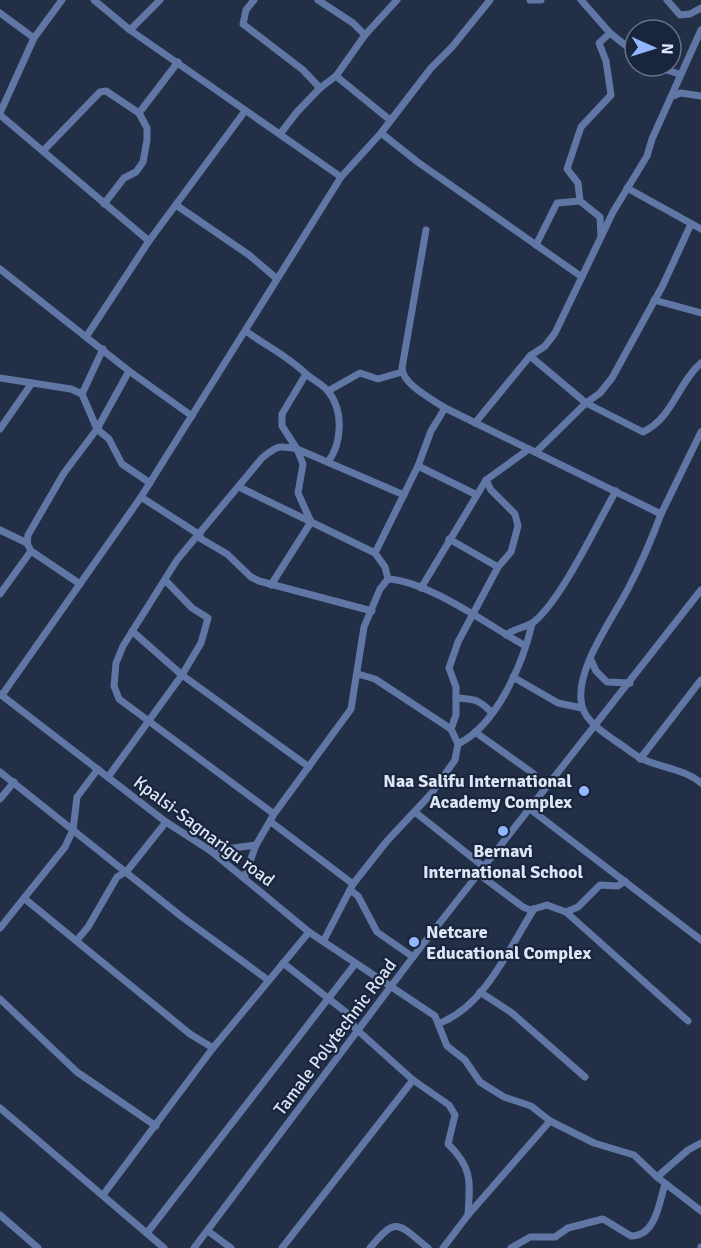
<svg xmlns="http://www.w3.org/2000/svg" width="701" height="1248" viewBox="0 0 701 1248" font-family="Signika,sans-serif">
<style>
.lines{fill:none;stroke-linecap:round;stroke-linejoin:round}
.minor{stroke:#6077a5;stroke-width:7}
.poi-dot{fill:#93b7fd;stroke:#19253c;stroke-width:2}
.labels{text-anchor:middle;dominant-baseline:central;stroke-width:4.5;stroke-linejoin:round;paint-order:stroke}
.poi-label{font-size:18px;font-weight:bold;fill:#dde5f6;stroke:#19253c;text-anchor:end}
.street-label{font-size:18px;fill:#dde5f6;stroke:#19253c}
</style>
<rect width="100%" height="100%" fill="#222f47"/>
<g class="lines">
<g class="minor">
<path d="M94 0 130 30 341 177"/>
<path d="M254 0 246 10 243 24 303 70 320 88"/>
<path d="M318 0 353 23 365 35"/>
<path d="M530 0H541"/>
<path d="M581 0 610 33 635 53"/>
<path d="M667 0 680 15 690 14 701 8"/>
<path d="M0 13 34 38"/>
<path d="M130 30 160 0"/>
<path d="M650 66C657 70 668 68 680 75"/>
<path d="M336 76 390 120"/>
<path d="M673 96 681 93 701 96"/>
<path d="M0 113 34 38 62 0"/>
<path d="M139 113 178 62"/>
<path d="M0 115 149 241"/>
<path d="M381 133 419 163 582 277"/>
<path d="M280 134 297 112 320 88 336 76 365 35 397 0"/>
<path d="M44 150 100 92 106 91 139 113 147 128V140L143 162 136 172 124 178 104 204"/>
<path d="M627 188 701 229"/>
<path d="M176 205 249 255 276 278"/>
<path d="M426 230 402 368C403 385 432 399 445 408L661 514 701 432"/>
<path d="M601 236 600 217 580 201 578 183 567 169 581 127 611 95 606 61 599 43 610 33"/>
<path d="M536 245 557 203 580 201"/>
<path d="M0 269 129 371 192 416"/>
<path d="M654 300 701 313"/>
<path d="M246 331C266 346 288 356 306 374L282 414V426L297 449 303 464 298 493 311 522 271 585"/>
<path d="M86 337 149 241 245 111"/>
<path d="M530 356 586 403 643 432C672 419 678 383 701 363"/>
<path d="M306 374C312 379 323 385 328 391 344 411 342 443 328 462"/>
<path d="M0 378 71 389 82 394 97 429 109 439 122 464 150 483"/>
<path d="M328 391 360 373 378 379 402 372"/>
<path d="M82 394 103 349"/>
<path d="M475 423 530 356 545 346 555 333 613 212 647 156 652 139 701 30"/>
<path d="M0 429 32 383"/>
<path d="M536 452 586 403 600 393 612 378 663 285 691 224"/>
<path d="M418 466 477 495 486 480 529 449"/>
<path d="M239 487 375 553 385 567 388 579C428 581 488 625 524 645"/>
<path d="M141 497 200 535"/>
<path d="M661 514C652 538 642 562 630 585 615 616 573 670 582 706 587 726 616 740 631 752 651 768 681 766 701 783"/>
<path d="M0 530 27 543"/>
<path d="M198 537 227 554 251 577 259 581 372 611"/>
<path d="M449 539 498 567"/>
<path d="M375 553 418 466 431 431 445 408"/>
<path d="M80 584 31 551 27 543 28 535 64 473 97 429 129 371"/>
<path d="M421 588 477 495"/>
<path d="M0 594 31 551"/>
<path d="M132 631 182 675 309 767"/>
<path d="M506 635C514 628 527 628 535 621 563 597 596 525 616 491"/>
<path d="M591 660 596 671 607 682 630 683"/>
<path d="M513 677 558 703 582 708"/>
<path d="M0 694 166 822 211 851 309 932 435 1016 447 1046 465 1060 480 1082 504 1097 531 1106 550 1121 594 1143 634 1155 657 1177 701 1211"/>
<path d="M2 695 141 497 341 177 381 133 431 68 452 47 490 0"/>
<path d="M456 698C474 699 479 699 492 713"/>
<path d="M451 729 456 715V687L449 668 458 642 498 567 511 552 518 526 515 514 491 490 486 480"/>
<path d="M475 732 534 774"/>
<path d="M458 744C497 725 523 663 532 624"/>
<path d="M640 759 701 680"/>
<path d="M0 772 182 917 268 980"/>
<path d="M108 777 182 675 201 643 208 618 192 608 166 581"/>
<path d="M0 799 14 782"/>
<path d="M530 809 701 940"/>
<path d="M415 812 484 867"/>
<path d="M274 814 119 699 114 686 116 663 123 646 177 560 262 458C277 446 278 445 297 449L404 495"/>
<path d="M271 822 353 884"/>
<path d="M211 851 256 845"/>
<path d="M480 875 523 907 530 910 547 905 566 912 688 1021"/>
<path d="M244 878 256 845 274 814 351 709 364 627 380 589 388 579"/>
<path d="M350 890 358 896 377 932 413 957"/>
<path d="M25 899 190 1034 213 1048"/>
<path d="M566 912 578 907 600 885 618 886 625 881"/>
<path d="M0 928 65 847 73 830 77 797 98 769"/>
<path d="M77 940 88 927 117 877 127 871 166 822"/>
<path d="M324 940 353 884 387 841 431 794 455 760 458 744 451 729 375 679 358 674"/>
<path d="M283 963 347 1013 355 1028 413 1080 449 1105 455 1115 448 1144C473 1168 470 1182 468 1215"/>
<path d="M480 992 512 1013 585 1077"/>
<path d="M0 999 77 1072 156 1126"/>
<path d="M440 1023C485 1006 509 948 534 909"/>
<path d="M0 1108 164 1248"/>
<path d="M657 1177 688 1150 701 1143"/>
<path d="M103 1195 213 1048 309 932"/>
<path d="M0 1215 38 1248"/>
<path d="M208 1231 231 1248"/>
<path d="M147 1233 355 964"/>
<path d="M194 1248 413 957 701 590"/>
<path d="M282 1248 413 1080"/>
<path d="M370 1248C397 1215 398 1224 428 1248"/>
<path d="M443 1248 468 1215 550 1121"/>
<path d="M511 1248 530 1237H555L568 1228 603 1219 631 1236C656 1236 659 1203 665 1184"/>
<path d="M701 1248V1247"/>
</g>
</g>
<g class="poi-dot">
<circle cx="584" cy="791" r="6"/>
<circle cx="503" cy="831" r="6"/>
<circle cx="414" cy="942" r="6"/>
</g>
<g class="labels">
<g class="poi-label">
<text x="572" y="781">Naa Salifu International<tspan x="572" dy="21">Academy Complex</tspan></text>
<text x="503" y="851" text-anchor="middle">Bernavi<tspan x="503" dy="21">International School</tspan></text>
<text x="426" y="932" text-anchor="start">Netcare<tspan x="426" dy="21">Educational Complex</tspan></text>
</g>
<g class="street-label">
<text transform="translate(204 831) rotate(37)">Kpalsi-Sagnarigu road</text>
<text transform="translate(335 1037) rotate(-53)">Tamale Polytechnic Road</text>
</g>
</g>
<g transform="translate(653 48) rotate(93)"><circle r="28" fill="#19253c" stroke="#677286" stroke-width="1.5"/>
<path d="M0-4.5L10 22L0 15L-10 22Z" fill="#93b7fd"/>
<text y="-9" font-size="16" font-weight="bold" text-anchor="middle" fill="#dde5f6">N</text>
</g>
</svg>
